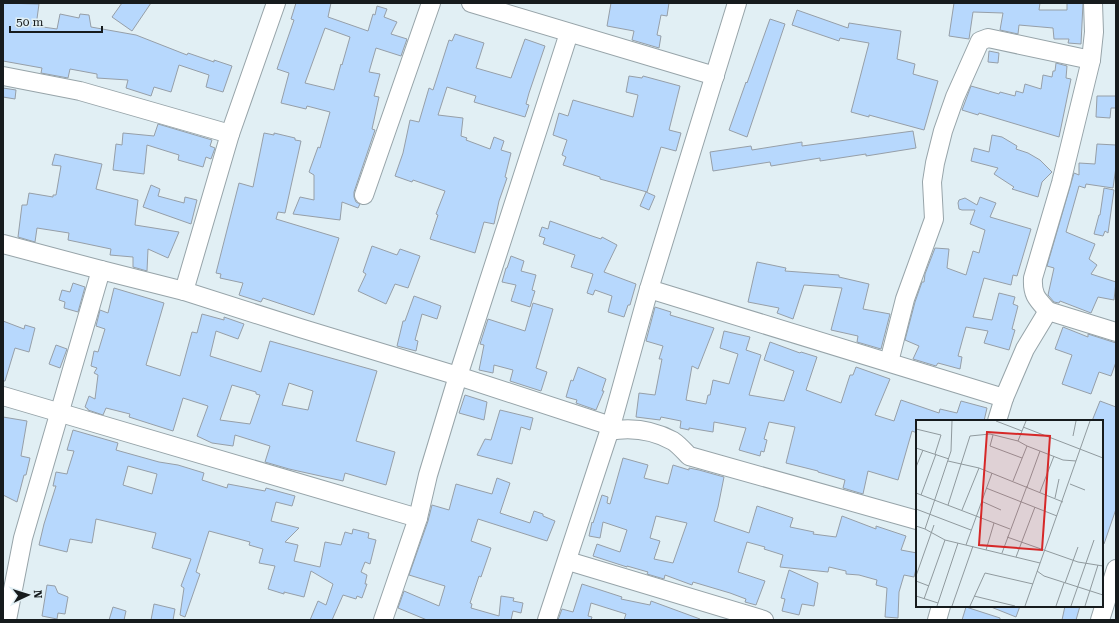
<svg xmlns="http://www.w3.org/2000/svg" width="1119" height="623" viewBox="0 0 1119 623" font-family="'Roboto Serif',serif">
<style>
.building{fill:#b7d8fd;stroke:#969fa8;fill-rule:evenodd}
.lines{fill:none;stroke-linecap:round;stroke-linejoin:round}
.minor-casing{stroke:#97a4a9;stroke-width:20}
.minor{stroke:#fff;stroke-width:18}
.inset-road{fill:none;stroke:#909a9e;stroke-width:1}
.view{fill:#d62828;fill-opacity:0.15;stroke:#d62828;stroke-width:2}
.inset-edge{fill:none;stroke:#161b1d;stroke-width:2}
</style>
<rect width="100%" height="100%" fill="#e1eff4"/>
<g class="building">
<path d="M3 3 39 4 36 26 57 29 60 14 79 18 80 14 89 15 91 27 136 35 187 55 188 53 214 62V60L232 66 223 92 206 87 209 75 179 65 171 92 154 87 151 96 126 88 128 80 97 78V74L70 69 68 78 41 73 42 68 3 61Z"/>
<path d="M122 3H151L132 31 112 17Z"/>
<path d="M296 3H331L328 17 368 31 373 14 375 15 377 6 387 9 384 17 397 22 391 34 407 39 401 56 376 48 369 72 380 74 374 96 379 97 372 129 375 130 354 192V197L356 202 360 204 358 208 342 202 340 220 293 214 300 197 314 200V175L309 172 318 147 320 148 330 112 307 106 306 109 281 103 289 73 277 69 294 20 291 19ZM325 28 350 37 342 65 341 64 334 90 305 83Z"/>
<path d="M611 3H669L667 16 661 15 657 35 661 36 659 48 632 40 634 31 607 26Z"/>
<path d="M954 3H1040L1039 10H1067V3H1083L1081 44 1068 43 1069 39H1054L1053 28 1019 25 1018 34 1000 30 1003 13 973 12 969 39 949 36Z"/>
<path d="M797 10 848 28 849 23 901 31 897 59 915 64 913 74 938 81 924 130 869 115V117L851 112 869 43 840 38 839 41 792 25Z"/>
<path d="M770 19 785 24 747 137 729 130 746 82 747 83Z"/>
<path d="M455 34 484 43 476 68 511 78 525 39 545 46 529 93 526 104 529 105 525 117 474 102 476 96 447 87 438 115 463 118 461 136 467 138 466 140 490 149 494 137 504 141 501 150 511 153 505 177 507 178 499 201 494 224 484 222 475 253 430 239 438 215 436 214 445 191 413 180 412 182 395 176 403 153 410 120 419 122 429 88 433 90 449 40 452 41Z"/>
<path d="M989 51 999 53 998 63 988 62Z"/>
<path d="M1056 63 1067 66 1066 78 1071 79 1059 137 979 113 978 115 962 110 971 86 999 94 1000 92 1015 96 1016 91 1023 93 1025 84 1041 89 1043 75 1052 77 1053 71H1055Z"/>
<path d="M629 76 642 78 643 76 680 86 669 130 681 133 676 151 661 147 647 192 600 179V177L563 165 566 157 562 155 567 140 553 135 559 113 568 116 573 100 633 117 638 95 626 92Z"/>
<path d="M3 88 16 90 15 99 3 97Z"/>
<path d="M1097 96H1116V108H1111L1110 118 1096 117Z"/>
<path d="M158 124 212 140 210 146 215 148 211 159 206 157 203 167 178 160 179 155 147 145 144 174 113 170 116 144 122 145 123 133 154 136Z"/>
<path d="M913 131 916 148 866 156V154L820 161V158L771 166 770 162 713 171 710 152 751 146 752 150 802 142V146Z"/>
<path d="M264 133 274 135V133L295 138V140L301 141 285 213 278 212 276 219 339 238 314 315 263 298 261 302 239 295 243 283 220 278 221 274 216 273 239 183 253 187Z"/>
<path d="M992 135 1002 137 1017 146 1016 149 1028 153 1040 160 1052 172 1042 182 1038 197 1012 189 1014 187 994 174 998 168 971 161 974 148 989 152Z"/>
<path d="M1097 144 1116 145V167L1113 188 1086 184 1085 188 1079 186 1066 232 1095 244 1089 259 1097 265 1091 274 1116 282 1114 300 1098 297 1091 313 1060 301 1059 303 1054 302 1048 295 1054 268 1047 266 1074 173 1079 175V163L1095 164Z"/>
<path d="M55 154 102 164 96 189 138 200 135 225 179 232 168 258 148 249 147 271 133 267V257L110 255 111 249 68 240 69 233 37 228 35 242 18 237 22 205H27L29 193 53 197V195H56L61 166 52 165Z"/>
<path d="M151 185 160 189 158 196 184 203 185 197 197 200 191 224 143 207Z"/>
<path d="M1104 188 1114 190 1108 233 1105 231 1103 236 1094 234 1099 215H1100Z"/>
<path d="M646 192 655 196 649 210 640 206Z"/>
<path d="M980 197 996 203 990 217 1031 229 1017 276 1013 275 1011 285 984 278 973 317 992 320 999 293 1015 297 1013 304 1018 306 1012 329 1015 330 1009 350 984 343 988 331 966 327 958 356 962 357 960 369 938 363 936 366 913 359 919 346 905 340 915 302 922 282H924L925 274 935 248 949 249 947 268 966 275 973 251 979 253 985 230 970 224 975 210H962L959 209 958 203 959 200 965 198 977 205Z"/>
<path d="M550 221 592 236 601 239 602 237 617 245 604 272 636 284 630 305H628L624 317 608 312 612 296 595 290 593 295 587 293 593 274 571 267 575 255 543 244 545 238 539 236 542 227 548 229Z"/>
<path d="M372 246 397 255 400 249 420 256 408 288 395 284 386 304 358 291 366 274 363 272Z"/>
<path d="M511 256 524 261 521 271 536 275 532 290 535 291 530 307 511 301 516 285 502 282 506 268H507Z"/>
<path d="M757 262 786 268 785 271 839 275V277L869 284 863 309 890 314 881 349 857 342 858 336 831 330 842 288 804 285 793 319 777 313 779 308 748 302Z"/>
<path d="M73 283 85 287 78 312 64 308 65 302 59 300 62 290 70 292Z"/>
<path d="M114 288 164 303 146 365 180 376 192 332 197 333 202 314 224 320V317L244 324 238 339 216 331 210 356 261 372 270 341 377 371 356 441 395 452 386 485 345 473 343 481 289 469 265 462 270 446 235 435 233 446 212 443 197 436 208 406 183 398 173 431 129 417 130 414 106 408 103 415 88 410V409L85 407 89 396 95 399 98 375 94 373 97 368 91 366 94 351 98 352 105 329 96 326 100 310 108 313ZM289 383 313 391 308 410 282 405ZM232 385 256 392V394L260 395 250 424 220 420Z"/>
<path d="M414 296 441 306 437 319 422 314 415 340 418 341 416 351 397 346 403 321H405Z"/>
<path d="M533 303 553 309 536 368 547 372 541 391 510 381 513 370 494 365 493 373 479 370 484 345 480 344 488 319 525 331Z"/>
<path d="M655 307 671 312 670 315 714 328 698 369 692 366 686 400 706 404 708 395H710L713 380 729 384 738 354 720 348 724 331 750 337 746 350 761 355 749 395 784 401 794 371 764 360 770 342 800 353 801 352 817 357 806 390 841 403 850 375H853L856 367 890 379 875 415 894 421 901 400 939 413 940 409 957 413 961 401 987 408 984 421H917V433L912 431 898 480 868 471 863 494 843 488 845 480 818 472V471L786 463 795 427 769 422 764 439 767 440 764 452 761 451 760 456 739 450 746 428 714 422 713 432 689 428V430L680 428 681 421 661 417 660 420 636 417 639 393 655 395 662 359H659L663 346 646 341Z"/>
<path d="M3 321 24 329 25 325 35 328 29 352 15 348 5 381H3Z"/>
<path d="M1063 327 1088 337V334L1116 343V362L1111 376 1099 372 1091 394 1062 384 1072 355 1055 349Z"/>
<path d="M56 345 67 349 60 368 49 364Z"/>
<path d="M578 367 606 379 602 391H604L596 410 576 403 577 400 566 397 571 380 573 381Z"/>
<path d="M465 395 487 402 484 420 459 413Z"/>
<path d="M1100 401 1116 407V509L1104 544H1102V421H1092Z"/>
<path d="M500 410 533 418 530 430 521 427 512 464 477 455 485 439 491 440Z"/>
<path d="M3 417 27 421 21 456 30 458 26 475H24L17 502 3 495Z"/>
<path d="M73 430 118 443 116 450 159 462 178 465 204 473 202 480 227 488 228 484 265 491 266 488 295 496 292 506 276 502 271 521 299 528 285 542 298 545 294 561 320 567 325 542 341 545 345 532 352 534 353 529 369 533 368 538 376 540 370 564 365 562 361 572 367 575 365 584H367L362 598 357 596 356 599 343 595 332 620H310L318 601 326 605 333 584 311 571 304 597 284 592V594L268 589 275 566 259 563 263 549 249 545 250 542 209 531 196 572 200 574 185 617 180 615 184 588 181 586 191 559 152 548 156 533 96 519 92 543 70 539 67 552 39 545 44 524 56 486H53L56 472 67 474 68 470 74 451 67 450ZM128 466 157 474 152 494 123 485Z"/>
<path d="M623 458 648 465 644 478 668 484 673 465 689 470V468L699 470 724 477 718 507 714 521 749 533 757 506 793 518 790 527 814 532 813 534 836 537 842 516 876 529V526L906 536 901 550 917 553V565L914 577 904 575 899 592 898 618 885 617 887 588 876 585 877 580 859 575 846 574V571L829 567 828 572 780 567 783 555 764 549 765 547 747 542 738 572 765 581 756 605 745 602 746 599 730 593 693 582 692 585 665 575 664 579 647 574 648 572 627 566V567L593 556 597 544 620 552 627 530 603 522 600 538 589 536 592 522 593 523 602 495 608 497 607 503 610 504ZM656 516 687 523 673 563 654 559 660 541 650 538Z"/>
<path d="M497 478 510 483 500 513 530 523 534 511 543 514V516L555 521 547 541 478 519 471 541 491 548 481 577 479 576 470 603 472 604 471 608 499 616 501 596 514 598 513 601 523 603 521 613 513 611 511 620H427L398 608 404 591 439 606 445 586 409 575 428 521 432 505 449 510 456 484 492 494Z"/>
<path d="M789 570 818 583 814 606 802 604 799 615 782 611 785 599 781 598Z"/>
<path d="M582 584 622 597 621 599 650 605 651 601 700 619V620H624L626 614 591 603 588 616 592 617 591 620H558L562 609 573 612Z"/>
<path d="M47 585 55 586 58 593 68 597 65 614 58 613 57 619 42 616Z"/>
<path d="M154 604 175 609 173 620H151Z"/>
<path d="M991 606H1020L1016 617 991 607Z"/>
<path d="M1065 606H1080L1076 620H1062Z"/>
<path d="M113 607 126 611 124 620H109Z"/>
<path d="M966 607 1000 618V620H962Z"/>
</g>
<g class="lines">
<defs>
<g id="minor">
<path d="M471 3 715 76"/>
<path d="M3 76 80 91 230 134"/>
<path d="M364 195 431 3"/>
<path d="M3 244 101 270 184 291 300 328 458 376 611 426"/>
<path d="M649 289 1004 398 1025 349 1048 311 1116 332"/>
<path d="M184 291 230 134 276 3"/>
<path d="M1048 311C1037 299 1032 295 1033 278L1061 183 1091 60 1094 32 1093 3"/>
<path d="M889 362 905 299 934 219 932 182 935 163 943 131 955 97 980 41 988 38 1091 60"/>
<path d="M3 396 418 518"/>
<path d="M997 421 1004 398"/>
<path d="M609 431C631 427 653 430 673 441 679 445 684 451 689 456L917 520"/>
<path d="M568 561 764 620"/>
<path d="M7 620 23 538 101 270"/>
<path d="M383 620 418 518 428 475 458 376 569 33"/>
<path d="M547 620 611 426 649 289 737 3"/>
<path d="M937 620 941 606"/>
<path d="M1100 620 1116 569"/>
</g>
</defs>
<use href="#minor" class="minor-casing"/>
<use href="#minor" class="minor"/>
</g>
<g transform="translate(916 420)">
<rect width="187" height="187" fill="#e1eff4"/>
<path class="inset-road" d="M80 1 106 11M107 7 187 38M0 9 25 15 19 34M77 15 74 26 106 38M157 16 160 1M111 26 147 40 160 41M0 28 33 39M32 41 63 48 147 82M0 47 7 30M97 61 111 26 102 21 110 1M154 64 169 70M111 67 124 31M70 68 141 96M124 72 138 36M0 73 94 109M5 75 20 34M139 78 143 59M65 81 85 90M32 85 54 16 74 14 102 21M0 89 55 110M46 90 63 48M0 106 9 109 35 31 36 1M9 109 29 120 124 143M91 117 162 142 187 146M50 125 76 53M70 130 78 103M86 133 111 66M100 137 119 87M121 151 128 156 187 175M0 156 18 105M0 161 13 166M149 163 162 127M0 176 22 183M58 176 99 186M8 179 29 120M21 186 42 123M36 186 57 126M54 186 69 153 117 164M109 186 174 1M140 186 148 163M155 186 178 120M169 186 182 145"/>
<path class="view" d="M71 12 134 16 126 130 63 125Z"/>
<rect width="187" height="187" class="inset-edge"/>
</g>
<rect width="1119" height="623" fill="none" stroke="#161b1d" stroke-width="8"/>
<g transform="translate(28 595) rotate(86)" stroke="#e1eff4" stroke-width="3" paint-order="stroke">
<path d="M0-3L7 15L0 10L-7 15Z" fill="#161b1d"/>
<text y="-6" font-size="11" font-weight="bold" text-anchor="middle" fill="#161b1d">N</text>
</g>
<path d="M10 26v6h92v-6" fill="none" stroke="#161b1d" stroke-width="2"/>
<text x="16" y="26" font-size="12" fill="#161b1d" stroke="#e1eff4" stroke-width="3" paint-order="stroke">50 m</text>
</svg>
